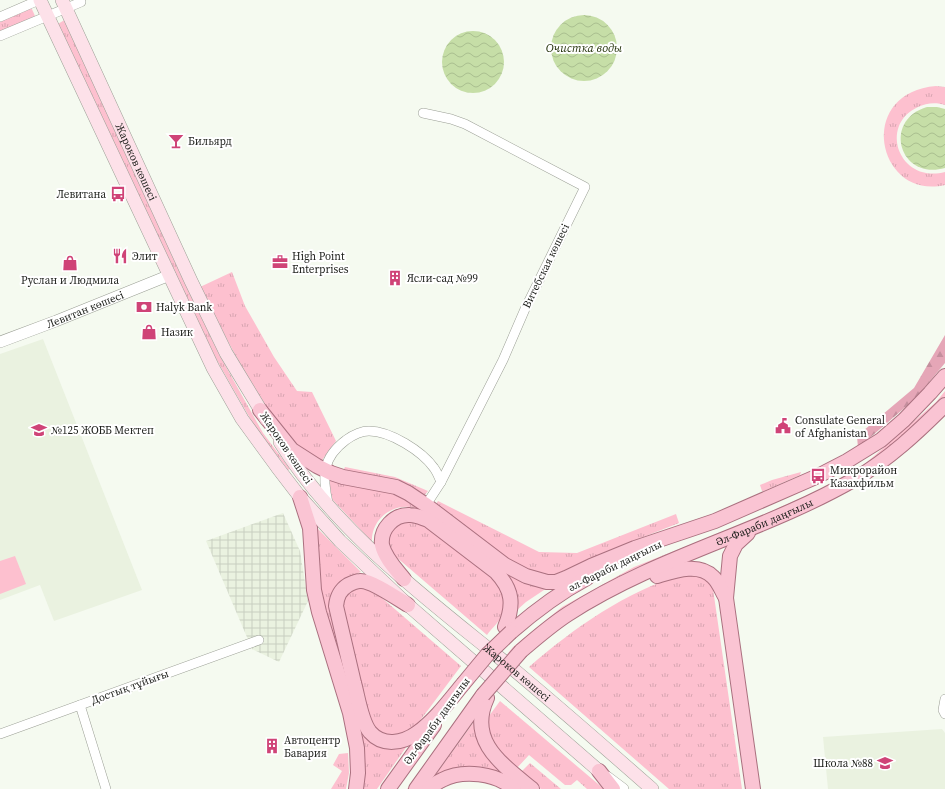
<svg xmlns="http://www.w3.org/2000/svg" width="945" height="789" viewBox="0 0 945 789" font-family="'Source Serif 4',serif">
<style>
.built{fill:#eaf2e0}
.industrial{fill:url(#industrial-grid)}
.grass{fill:url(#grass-tufts)}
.forest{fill:url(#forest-firs)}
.pitch{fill:#fdc0cf}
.water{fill:url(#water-waves)}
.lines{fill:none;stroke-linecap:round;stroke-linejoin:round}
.minor-casing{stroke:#9b9f95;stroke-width:10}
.tertiary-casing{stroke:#9b9f95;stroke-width:12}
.secondary-casing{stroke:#9b9f95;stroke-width:14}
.primary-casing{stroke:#aa707f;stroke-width:16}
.minor{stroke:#fff;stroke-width:9}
.tertiary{stroke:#fff;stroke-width:11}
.secondary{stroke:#fde1e9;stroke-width:13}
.primary{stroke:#fac4d3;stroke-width:14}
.primary-bridge-casing{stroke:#aa707f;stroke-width:16;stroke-linecap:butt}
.primary-bridge{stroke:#fac4d3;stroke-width:14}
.labels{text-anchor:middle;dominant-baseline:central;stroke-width:4;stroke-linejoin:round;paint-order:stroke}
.poi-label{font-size:11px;fill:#1c1e1a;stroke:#fff;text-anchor:start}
.street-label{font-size:11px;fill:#1c1e1a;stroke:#fff}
.water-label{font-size:12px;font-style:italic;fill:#233109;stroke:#fff}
</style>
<defs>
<pattern id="industrial-grid" width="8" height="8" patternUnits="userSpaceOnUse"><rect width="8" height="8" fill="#eaf2e0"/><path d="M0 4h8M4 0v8" fill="none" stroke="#c8cfc0"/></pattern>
<pattern id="grass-tufts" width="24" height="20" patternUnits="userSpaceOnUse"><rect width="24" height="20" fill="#fdc0cf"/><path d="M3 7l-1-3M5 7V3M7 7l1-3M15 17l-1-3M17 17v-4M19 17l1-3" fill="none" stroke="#d8a5b1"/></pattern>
<pattern id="forest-firs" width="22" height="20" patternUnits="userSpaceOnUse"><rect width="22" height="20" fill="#e5a6b7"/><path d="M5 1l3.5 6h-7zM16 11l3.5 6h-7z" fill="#c48e9d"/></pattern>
<pattern id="water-waves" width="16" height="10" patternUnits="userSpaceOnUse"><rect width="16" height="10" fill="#c6dea7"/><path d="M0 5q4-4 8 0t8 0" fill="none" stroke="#aabe8f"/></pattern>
</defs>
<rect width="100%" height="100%" fill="#f5faf0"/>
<g class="built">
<path d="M43 339 142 590 54 621 40 585 0 600V354Z"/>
<path d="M942 729 945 733V789H828L823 737Z"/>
</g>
<path class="industrial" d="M283 513 300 551 308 601 279 662 252 649 206 541Z"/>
<g class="grass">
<path d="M31 7 35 16 0 33V20Z"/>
<path d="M66 19 180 273 220 356 263 433 290 469 288 470 269 445 259 434 215 357 113 145 58 24Z"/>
<path d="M936 86 945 87V105C936 102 926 103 918 107 878 125 899 184 945 172V185C878 201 854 93 936 86Z"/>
<path d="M232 272 245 306 274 357 297 391 312 392 336 441 320 463 296 446 278 425 245 373 212 312 200 287Z"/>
<path d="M945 391V399L869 467 830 489 636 571 515 652 411 789H407L483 684 513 647 562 607 634 567 749 521 828 486 866 463 936 402Z"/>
<path d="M345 467 395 477 428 491 424 496 343 471Z"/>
<path d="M801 472 800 475 764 491H762L760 485 772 480Z"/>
<path d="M328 477 391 490 547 588 526 602 516 611V594L424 512C402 498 371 514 372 542L332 499Z"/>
<path d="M438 501 539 552 577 553 676 514 679 523 623 545 556 575 551 576 518 568 436 504Z"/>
<path d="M417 520 493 577C499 587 507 600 504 612 502 619 491 629 487 635L395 556C384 542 389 533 400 521Z"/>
<path d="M316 527 361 572 351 576 340 584 357 715 396 748 407 746 377 789H361L320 601 318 541Z"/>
<path d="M684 574C696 576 707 576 713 589L742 789H669L529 667C575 627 625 592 684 574Z"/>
<path d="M362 587 375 592 461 666 419 722C405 737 395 738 377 731L367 716 341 605C346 595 350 589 362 587Z"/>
<path d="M500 701 604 789H587L577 780 571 785H565L529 755 517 768 514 767 494 747 488 729 489 716Z"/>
<path d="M476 719 501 771 499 773C473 764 458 764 434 777Z"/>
<path d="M348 753 349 773 346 789H331L342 771 333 765 339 754Z"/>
<path d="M530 763 561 789H541L523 775 522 771Z"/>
</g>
<path class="forest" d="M945 335V363L916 398 858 448 857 436 914 388Z"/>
<path class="pitch" d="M15 556 26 584 0 594V561Z"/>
<g class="water">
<circle cx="584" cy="48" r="33"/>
<circle cx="473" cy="62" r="31"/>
<path d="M927 107H937L945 109V168C899 181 882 120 927 107Z"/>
</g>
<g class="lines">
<defs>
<g id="minor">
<path d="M0 17 39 0"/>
<path d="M0 36 81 2"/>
<path d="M423 113 451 119 465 124 585 187 525 309 503 360 441 482 426 505"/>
<path d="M328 503C322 476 322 458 346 440 353 435 360 431 369 431 390 431 422 451 434 468 437 472 439 477 441 482"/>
<path d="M945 699 943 710 945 714"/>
<path d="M80 705 106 789"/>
<path d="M0 734 259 640"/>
</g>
<g id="tertiary">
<path id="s1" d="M0 342 56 321 170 275"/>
<path d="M607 777 623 789"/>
</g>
<g id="secondary">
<path d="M40 0 213 368 242 419 277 467 300 497 340 541 408 605 599 771"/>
<path id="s2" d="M62 0 191 281 226 353 266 419"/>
<path id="s3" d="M280 442C334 529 422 595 501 659 552 701 602 745 652 789"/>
</g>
<g id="primary">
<path d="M260 410 292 450 317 466 331 473 343 477 396 487 408 493 426 505 505 565 526 576 547 582H556L566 578 591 566 635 548 715 521 818 476 847 461 881 440 904 420 930 393 945 376"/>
<path d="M300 497 310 528 314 590 319 612 350 713 357 748 358 773 356 789"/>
<path d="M748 533 736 544 730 556 726 598 753 789"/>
<path d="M657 576C674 571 699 562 713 577 719 582 722 592 726 598"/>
<path d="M404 579C396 569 385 558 382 545 380 529 394 514 410 515 417 515 422 518 428 520L496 572C513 590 514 605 505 627"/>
<path d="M408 605C398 599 371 580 360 581 356 581 352 583 348 585 340 590 337 596 336 606 342 631 348 657 354 683 358 697 361 721 370 732 383 747 403 743 417 733 435 720 449 701 463 684"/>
<path d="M511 632C535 611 559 593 587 578"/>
<path id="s4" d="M521 651C536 638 551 625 568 614 657 556 763 532 855 479 889 459 917 433 945 405"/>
<path d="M487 698C467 741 502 764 532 789"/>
<path d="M599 771 613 789"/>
<path d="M388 789 434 725"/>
<path d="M416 789 483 695"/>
<path d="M429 789C433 786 437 782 442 780 463 769 496 773 514 789"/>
</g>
</defs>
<use href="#minor" class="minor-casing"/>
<use href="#tertiary" class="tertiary-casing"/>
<use href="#secondary" class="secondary-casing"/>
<use href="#primary" class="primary-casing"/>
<use href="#minor" class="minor"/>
<use href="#tertiary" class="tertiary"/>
<use href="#secondary" class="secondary"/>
<use href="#primary" class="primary"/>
<defs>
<g id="primary-bridge">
<path d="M463 684 487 655 511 632"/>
<path d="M483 695 521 651"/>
</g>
</defs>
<use href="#primary-bridge" class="primary-bridge-casing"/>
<use href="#primary-bridge" class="primary-bridge"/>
</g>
<defs>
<symbol id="bar-bare" viewBox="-9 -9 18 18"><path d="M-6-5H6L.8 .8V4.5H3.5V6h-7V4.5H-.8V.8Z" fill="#cf4377" stroke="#fff" stroke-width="2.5" paint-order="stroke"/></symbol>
<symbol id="bus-bare" viewBox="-9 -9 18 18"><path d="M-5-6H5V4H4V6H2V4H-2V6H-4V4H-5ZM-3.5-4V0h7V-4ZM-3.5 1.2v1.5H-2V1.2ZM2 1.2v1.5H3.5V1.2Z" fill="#cf4377" stroke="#fff" stroke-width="2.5" paint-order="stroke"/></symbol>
<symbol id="restaurant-bare" viewBox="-9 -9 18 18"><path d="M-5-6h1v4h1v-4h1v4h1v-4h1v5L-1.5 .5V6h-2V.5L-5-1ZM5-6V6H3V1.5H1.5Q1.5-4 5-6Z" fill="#cf4377" stroke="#fff" stroke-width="2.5" paint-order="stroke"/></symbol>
<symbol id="office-bare" viewBox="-9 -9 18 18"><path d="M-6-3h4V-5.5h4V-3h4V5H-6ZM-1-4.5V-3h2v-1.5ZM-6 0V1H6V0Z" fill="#cf4377" stroke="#fff" stroke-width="2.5" paint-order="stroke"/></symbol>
<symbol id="shop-bare" viewBox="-9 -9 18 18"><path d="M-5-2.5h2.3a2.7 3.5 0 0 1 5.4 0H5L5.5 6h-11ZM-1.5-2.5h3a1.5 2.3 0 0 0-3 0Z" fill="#cf4377" stroke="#fff" stroke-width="2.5" paint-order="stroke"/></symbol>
<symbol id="building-bare" viewBox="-9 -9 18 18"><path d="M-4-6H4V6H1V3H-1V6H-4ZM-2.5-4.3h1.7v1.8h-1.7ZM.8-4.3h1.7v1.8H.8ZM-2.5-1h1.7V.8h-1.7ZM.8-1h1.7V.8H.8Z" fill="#cf4377" stroke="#fff" stroke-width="2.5" paint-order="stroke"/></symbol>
<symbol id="bank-bare" viewBox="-9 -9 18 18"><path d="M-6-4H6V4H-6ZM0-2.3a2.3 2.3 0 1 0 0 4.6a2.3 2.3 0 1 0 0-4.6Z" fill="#cf4377" stroke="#fff" stroke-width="2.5" paint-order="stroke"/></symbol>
<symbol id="civic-bare" viewBox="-9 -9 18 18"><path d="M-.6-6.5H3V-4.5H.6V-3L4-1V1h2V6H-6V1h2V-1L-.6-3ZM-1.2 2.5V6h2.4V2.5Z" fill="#cf4377" stroke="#fff" stroke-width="2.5" paint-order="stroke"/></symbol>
<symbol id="school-bare" viewBox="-9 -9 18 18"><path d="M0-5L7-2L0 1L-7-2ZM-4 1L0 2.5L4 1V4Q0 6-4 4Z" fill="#cf4377" stroke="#fff" stroke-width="2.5" paint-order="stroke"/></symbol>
</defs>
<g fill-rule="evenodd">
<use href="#bar-bare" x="165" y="130" width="22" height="22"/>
<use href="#bus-bare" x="107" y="183" width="22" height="22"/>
<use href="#restaurant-bare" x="109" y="245" width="22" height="22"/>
<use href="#office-bare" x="269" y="251" width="22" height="22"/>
<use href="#shop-bare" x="59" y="252" width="22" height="22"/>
<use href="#building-bare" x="384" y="267" width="22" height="22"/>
<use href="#bank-bare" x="133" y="296" width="22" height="22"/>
<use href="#shop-bare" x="138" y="321" width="22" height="22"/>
<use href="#civic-bare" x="772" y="415" width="22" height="22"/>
<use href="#school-bare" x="28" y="419" width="22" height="22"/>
<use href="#bus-bare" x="807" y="465" width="22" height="22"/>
<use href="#building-bare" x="261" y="735" width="22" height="22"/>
<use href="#school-bare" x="874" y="752" width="22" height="22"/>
</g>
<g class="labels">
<g class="poi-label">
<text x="188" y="141">Бильярд</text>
<text x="106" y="194" text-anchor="end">Левитана</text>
<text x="132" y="256">Элит</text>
<text x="292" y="256">High Point<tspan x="292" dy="13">Enterprises</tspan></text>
<text x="407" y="278">Ясли-сад №99</text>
<text x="70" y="280" text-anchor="middle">Руслан и Людмила</text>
<text x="156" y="307">Halyk Bank</text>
<text x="161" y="332">Назик</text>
<text x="795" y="420">Consulate General<tspan x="795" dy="13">of Afghanistan</tspan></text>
<text x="51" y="430">№125 ЖОББ Мектеп</text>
<text x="830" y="470">Микрорайон<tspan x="830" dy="13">Казахфильм</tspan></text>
<text x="284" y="740">Автоцентр<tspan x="284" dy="13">Бавария</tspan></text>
<text x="873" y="763" text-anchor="end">Школа №88</text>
</g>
<g class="street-label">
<text stroke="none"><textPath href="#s2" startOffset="178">Жароков көшесі</textPath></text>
<text transform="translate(546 266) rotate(-64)">Витебская көшесі</text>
<text stroke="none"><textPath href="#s1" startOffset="91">Левитан көшесі</textPath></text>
<text transform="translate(286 448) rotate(56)">Жароков көшесі</text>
<text stroke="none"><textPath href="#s4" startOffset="277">Әл-Фараби даңғылы</textPath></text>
<text transform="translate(615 566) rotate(-26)">әл-Фараби даңғылы</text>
<text stroke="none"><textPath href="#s3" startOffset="332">Жароков көшесі</textPath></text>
<text transform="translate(130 687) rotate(-20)">Достық тұйығы</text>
<text transform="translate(437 721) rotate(-54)">Әл-Фараби даңғылы</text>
</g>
<g class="water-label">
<text x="584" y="48">Очистка воды</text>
</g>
</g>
</svg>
